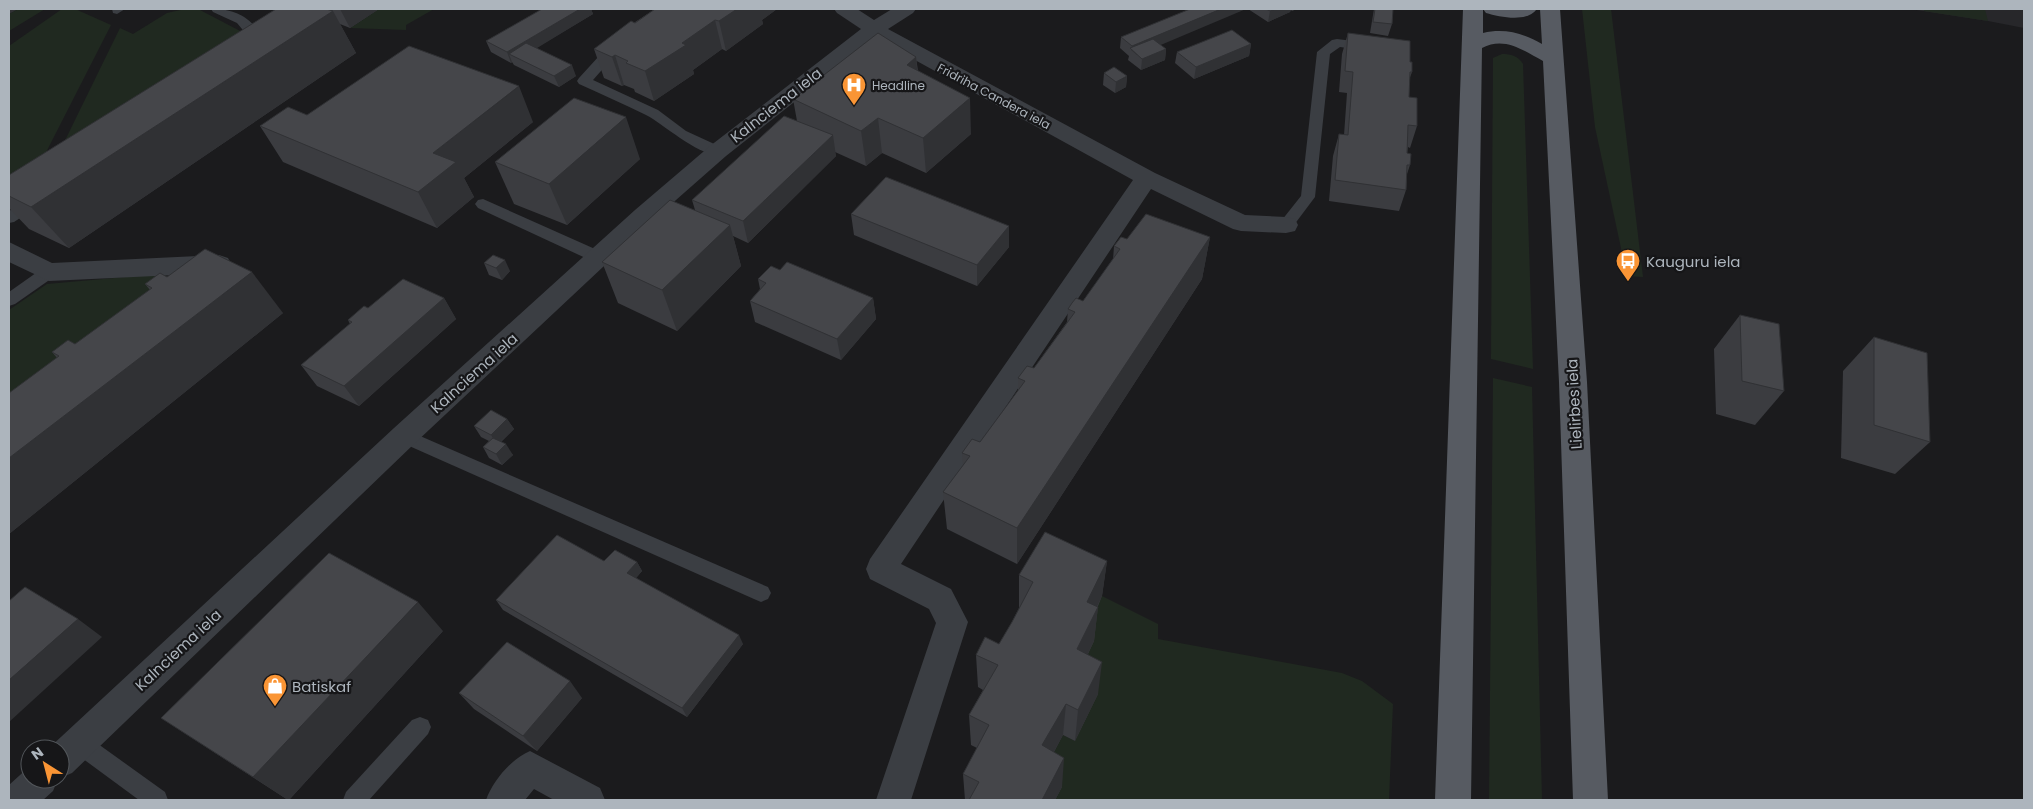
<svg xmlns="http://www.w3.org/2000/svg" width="2033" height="809" viewBox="0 0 2033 809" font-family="Poppins,sans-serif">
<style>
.built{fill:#27272a}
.green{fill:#202920}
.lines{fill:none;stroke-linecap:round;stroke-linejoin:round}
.service{fill:#3b3e43;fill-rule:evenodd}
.minor{fill:#3b3e43;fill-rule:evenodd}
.primary{fill:#575b62;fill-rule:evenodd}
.wall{fill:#3b3c40}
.shaded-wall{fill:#303134}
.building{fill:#45464a;stroke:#303134}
.labels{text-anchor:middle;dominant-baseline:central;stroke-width:4.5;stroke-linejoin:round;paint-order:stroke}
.far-poi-label{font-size:12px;fill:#adb5bd;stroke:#161618;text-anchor:start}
.far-street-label{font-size:12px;fill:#adb5bd;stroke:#161618}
.street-label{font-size:15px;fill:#adb5bd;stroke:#161618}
.poi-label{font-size:15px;fill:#adb5bd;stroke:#161618;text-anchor:start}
</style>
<rect width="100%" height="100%" fill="#1b1b1d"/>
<path class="built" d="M1910 9H2024V28L1988 21Z"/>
<g class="green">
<path d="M18 9H45L9 31V14Z"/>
<path d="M62 9H75L111 25 36 172 9 190V46Z"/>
<path d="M185 9 200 10 244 33 53 165 120 28 133 34 167 13Z"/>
<path d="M379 9H434L406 25V30L350 28Z"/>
<path d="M1582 9H1611L1643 277 1627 276 1595 127Z"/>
<path d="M1924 9H1985L1988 21 1924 11Z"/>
<path d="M1502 54C1511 54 1518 56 1523 64L1533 369 1491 359 1493 58Z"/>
<path d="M159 274 170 277 9 416V310L47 284Z"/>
<path d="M1493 378 1532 387 1542 800H1489Z"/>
<path d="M1102 596 1158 624V639L1342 673 1362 681 1393 704 1389 800H1055L1041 775 1063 735 1075 741 1074 682 1083 636Z"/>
</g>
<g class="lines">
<g class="service">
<path d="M112 9H125L117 14 113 13Z"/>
<path d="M211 9C241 9 252 20 269 44L262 48 257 47 237 23 213 12Z"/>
<path d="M1337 39 1369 43 1376 47 1369 51 1340 47 1330 54 1315 197 1291 229 1286 230 1281 229 1278 225 1301 196 1317 52 1332 40Z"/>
<path d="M615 43 622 47 593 80 658 110 686 131 723 148 725 151 723 154C702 160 664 124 646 115 624 104 601 94 579 84L577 81 579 78 610 44Z"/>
<path d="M35 196 40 197 43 201 40 205 14 222 9 223V211Z"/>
<path d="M483 199 604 253 606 257 604 261 598 263 592 261 478 208 475 204 478 200Z"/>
<path d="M49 266 55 268 57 272 55 276 15 304 9 306V292L43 268Z"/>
<path d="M404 429 768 587 771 593 768 599 761 602 754 599 398 441 395 436 398 431Z"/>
<path d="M420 717 428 720 431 727 428 734 369 800H343L346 792 412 720Z"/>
<path d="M79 732 87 736 165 792 168 800H139L71 750 68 743 71 736Z"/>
</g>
<g class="minor">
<path d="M834 9H857L874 20 892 9H916L913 13 888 29 1155 173 1245 215 1286 217 1295 219 1298 225 1295 231 1286 233 1241 231 1233 229 1151 189 901 564 951 589 968 622 911 800H876L936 623 929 609 870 579 866 569 870 559 1133 180 875 38 726 156 651 222 414 444 72 773 60 778V749H48L394 428 635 210 710 146 861 29 837 13Z"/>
<path d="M9 242 52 263 219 255 228 258 231 264 228 270 219 273 49 281 9 262Z"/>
<path d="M530 751 600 788 605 800H554L534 789 525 800H486C493 781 511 759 530 751Z"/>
<path d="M30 766V779H58L53 791 43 800H9V785Z"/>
</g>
<g class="primary">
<path d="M1463 9H1483V33C1504 28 1523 33 1542 44L1540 9H1560L1587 382 1608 800H1573L1559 382 1543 61C1523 50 1504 36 1482 48L1471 800H1435Z"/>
<path d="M1483 9H1537C1527 23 1500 17 1486 13Z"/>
</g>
</g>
<g class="wall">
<path d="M276 9H379L350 28 340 24 356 53 69 248 29 229 9 208V175Z"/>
<path d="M542 9H591L593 14 536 48 576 76 559 87 514 65 512 62 511 63 491 52 486 41Z"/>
<path d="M655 9H777L762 20 763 24 726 51 722 49 693 70 694 74 654 101 635 92 634 89 624 85 622 86 604 78 594 49Z"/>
<path d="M1248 9H1297L1292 11 1291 10 1290 12 1268 22Z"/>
<path d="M1374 9H1393L1392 24 1388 36 1370 33Z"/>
<path d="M1348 33 1410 62 1412 72 1409 80V97L1417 126 1410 148 1408 147 1407 153 1410 165 1407 174 1406 190 1399 211 1329 201 1333 156 1339 134 1344 135 1347 93 1339 92 1342 54Z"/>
<path d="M1121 37 1160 45 1166 49 1165 60 1141 70 1128 60 1129 56 1120 48Z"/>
<path d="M1251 44 1249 56 1194 79 1175 63 1177 52Z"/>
<path d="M916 57 918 71 971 134 926 173 882 153 866 166 835 152 836 156 748 243 733 236 741 266 677 331 618 303 602 262 695 210 692 200 797 121 793 99Z"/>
<path d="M1104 73 1127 76 1126 87 1115 93 1103 85Z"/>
<path d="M307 115 533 122 464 178 474 197 437 228 283 162 260 126Z"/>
<path d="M640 159 567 225 514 204 495 162Z"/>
<path d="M851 214 1009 226V247L977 286 854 235Z"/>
<path d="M1210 237 1202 279 1017 564 947 529 943 492 963 465 962 453 980 442 1018 391V378L1034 368 1067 322 1068 309 1083 301 1113 260 1114 246 1127 239Z"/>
<path d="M484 263 510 271 502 280 489 275Z"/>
<path d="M780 270 873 298 876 319 841 360 755 322 750 301 760 289 758 279Z"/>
<path d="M167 277 283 313 9 534V393L57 358 52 352 75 344 150 290 145 284Z"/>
<path d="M444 298 456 319 359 406 317 386 301 365 350 324 348 320 368 308Z"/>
<path d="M1740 315 1784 391 1755 425 1716 414 1714 349Z"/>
<path d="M1874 337 1930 442 1895 474 1841 458 1843 371Z"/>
<path d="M507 419 514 429 501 442 513 455 502 465 489 458 483 447 489 441 481 437 474 426Z"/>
<path d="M604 561 637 562 642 571 636 578 743 644 687 717 503 610 496 600Z"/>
<path d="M1107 561 1102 596 1098 606 1094 641 1088 654 1098 694 1075 741 1063 735 1054 752 1062 787 1055 800H965L963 774 977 748 971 745 969 715 983 690 978 687 976 655 999 644 1012 622 1019 608V575Z"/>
<path d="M443 631 289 800H288L161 718Z"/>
<path d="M459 693 582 698 537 751 474 709Z"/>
</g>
<g class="shaded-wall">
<path d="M9 9H18L9 14Z"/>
<path d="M340 9H379L350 28Z"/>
<path d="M580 9H591L593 14 519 59 509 54 512 62 511 63 507 52Z"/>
<path d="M737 9H777L762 20 763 24 726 51 719 21Z"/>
<path d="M1221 9H1246L1137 55 1131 50 1132 46Z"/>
<path d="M1275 9H1291L1290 12 1268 22 1270 11Z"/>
<path d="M333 11 356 53 69 248 31 207Z"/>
<path d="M715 20 722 49 693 70 694 74 654 101 645 71 682 43Z"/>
<path d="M1251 44 1249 56 1194 79 1196 67Z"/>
<path d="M1166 49 1165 60 1141 70 1142 59Z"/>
<path d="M615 55 624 85 622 86 612 57Z"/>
<path d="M916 57 919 92 907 65Z"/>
<path d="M572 65 576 76 559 87 554 76Z"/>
<path d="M1127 76 1126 87 1115 93 1116 82Z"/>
<path d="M519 86 533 122 464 178 474 197 437 228 418 192 433 153Z"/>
<path d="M970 98 971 134 926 173 923 138Z"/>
<path d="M626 117 640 159 567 225 549 184Z"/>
<path d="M878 118 882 153 866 166 861 131Z"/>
<path d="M833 135 836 156 748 243 743 221Z"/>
<path d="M730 225 741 266 677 331 662 290Z"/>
<path d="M1009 226V247L977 286V265Z"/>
<path d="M1210 237 1202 279 1017 564V528Z"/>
<path d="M505 260 510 271 502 280 496 268Z"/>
<path d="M252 272 283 313 9 534V458Z"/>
<path d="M444 298 456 319 359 406 344 386Z"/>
<path d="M873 298 876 319 841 360 837 339Z"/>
<path d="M507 419 514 429 497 445 491 435Z"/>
<path d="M506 444 513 455 502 465 496 454Z"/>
<path d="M1107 561 1102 596 1083 636 1087 602Z"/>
<path d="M637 562 642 571 632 583 627 573Z"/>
<path d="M418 602 443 631 289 800H288L253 777Z"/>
<path d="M1098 607 1094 641 1074 682 1077 649Z"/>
<path d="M78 619 102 637 9 722V680Z"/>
<path d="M739 635 743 644 687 717 682 708Z"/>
<path d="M1102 662 1098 694 1075 741 1078 710Z"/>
<path d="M570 681 582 698 537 751 523 736Z"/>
<path d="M1066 704 1063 735 1041 775 1042 745Z"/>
<path d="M1064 758 1062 787 1055 800H1042Z"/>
</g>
<g class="building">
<path d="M276 9H326L333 11 31 207 9 196V175Z"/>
<path d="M542 9H580L507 52 486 41Z"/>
<path d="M655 9H737L719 21 715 20 682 43 686 45 645 71 626 63 628 61 615 55 612 57 594 49 631 21 635 23Z"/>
<path d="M1190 9H1221L1132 46 1121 37Z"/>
<path d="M1266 9H1275L1270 11Z"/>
<path d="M1375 9H1393L1392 24 1373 22Z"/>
<path d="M1232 30 1251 44 1196 67 1177 52Z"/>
<path d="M878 33 916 57 907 65 970 98 923 138 878 118 861 131 793 99Z"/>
<path d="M1348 33 1410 41V62H1412V72H1410L1409 97 1417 98V126L1408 125 1407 153 1411 154 1410 165H1407L1406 190 1335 180 1339 134 1348 135 1353 72 1345 71Z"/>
<path d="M1153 39 1166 49 1142 59 1130 48Z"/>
<path d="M526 43 572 65 554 76 509 54Z"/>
<path d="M409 46 519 86 433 153 456 162 418 192 260 126 288 107 307 115Z"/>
<path d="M1114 67 1127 76 1116 82 1104 73Z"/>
<path d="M574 98 626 117 549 184 495 162Z"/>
<path d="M784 116 833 135 743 221 692 200Z"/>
<path d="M886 177 1009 226 977 265 851 214Z"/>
<path d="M670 200 730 225 662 290 602 262Z"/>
<path d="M1146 214 1210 237 1017 528 943 492 970 456 962 453 972 439 980 442 1025 381 1018 378 1027 366 1034 368 1075 312 1068 309 1072 303 1076 298 1083 301 1120 249 1114 246 1121 237 1127 239Z"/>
<path d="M205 249 252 272 9 458V393L59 356 52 352 68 340 75 344 152 288 145 284 160 273 167 277Z"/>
<path d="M493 255 505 260 496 268 484 263Z"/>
<path d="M787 262 873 298 837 339 750 301 766 283 758 279 771 266 780 270Z"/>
<path d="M403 279 444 298 344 386 301 365 352 322 348 320 364 306 368 308Z"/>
<path d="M1740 315 1779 324 1784 391 1742 381Z"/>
<path d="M1874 337 1927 353 1930 442 1874 425Z"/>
<path d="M491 410 507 419 491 435 474 426Z"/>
<path d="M493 438 506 444 496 454 483 447Z"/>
<path d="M1045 532 1107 561 1087 602 1098 607 1077 649 1102 662 1078 710 1066 704 1042 745 1064 758 1042 800H969L979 782 963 774 989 725 969 715 998 665 976 655 985 637 999 644 1012 622 1033 582 1019 575Z"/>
<path d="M557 535 604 561 615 550 637 562 627 573 739 635 682 708 496 600Z"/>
<path d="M329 553 418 602 253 777 161 718Z"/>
<path d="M25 587 78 619 9 680V601Z"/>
<path d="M507 642 570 681 523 736 459 693Z"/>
</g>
<defs>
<symbol id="hospital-pin" viewBox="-11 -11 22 30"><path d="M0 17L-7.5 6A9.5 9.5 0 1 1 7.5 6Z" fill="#fa9535" stroke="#161618"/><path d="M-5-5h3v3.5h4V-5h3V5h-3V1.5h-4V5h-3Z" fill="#fff"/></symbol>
<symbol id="bus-pin" viewBox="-11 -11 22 30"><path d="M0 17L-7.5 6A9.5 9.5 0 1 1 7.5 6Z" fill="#fa9535" stroke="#161618"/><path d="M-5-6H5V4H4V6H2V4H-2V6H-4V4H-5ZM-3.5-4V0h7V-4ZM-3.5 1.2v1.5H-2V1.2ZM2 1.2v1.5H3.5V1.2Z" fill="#fff"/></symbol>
<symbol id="shop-pin" viewBox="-11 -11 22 30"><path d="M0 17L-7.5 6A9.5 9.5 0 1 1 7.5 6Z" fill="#fa9535" stroke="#161618"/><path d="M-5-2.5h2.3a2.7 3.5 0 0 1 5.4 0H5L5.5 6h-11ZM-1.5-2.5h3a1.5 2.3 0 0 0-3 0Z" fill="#fff"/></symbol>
</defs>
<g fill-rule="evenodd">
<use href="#hospital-pin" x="840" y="71" width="28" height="38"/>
<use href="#bus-pin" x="1614" y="247" width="28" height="38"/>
<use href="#shop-pin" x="261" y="672" width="28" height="38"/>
</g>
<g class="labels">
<g class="far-poi-label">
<text x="872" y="85">Headline</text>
</g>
<g class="far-street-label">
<text transform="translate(994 96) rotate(28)">Fridriha Candera iela</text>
</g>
<g class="street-label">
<text transform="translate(776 105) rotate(-38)">Kalnciema iela</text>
<text transform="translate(474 373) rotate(-42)">Kalnciema iela</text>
<text transform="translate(1574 404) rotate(-93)">Lielirbes iela</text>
<text transform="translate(178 650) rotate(-43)">Kalnciema iela</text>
</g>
<g class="poi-label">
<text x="1646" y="261">Kauguru iela</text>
<text x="292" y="686">Batiskaf</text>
</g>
</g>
<rect width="2033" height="809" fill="none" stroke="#adb5bd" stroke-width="20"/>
<g transform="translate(45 764) rotate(324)"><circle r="24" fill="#161618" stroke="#52565a"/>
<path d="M0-4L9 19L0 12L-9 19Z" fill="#fa9535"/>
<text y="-8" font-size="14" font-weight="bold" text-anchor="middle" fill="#adb5bd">N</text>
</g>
</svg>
